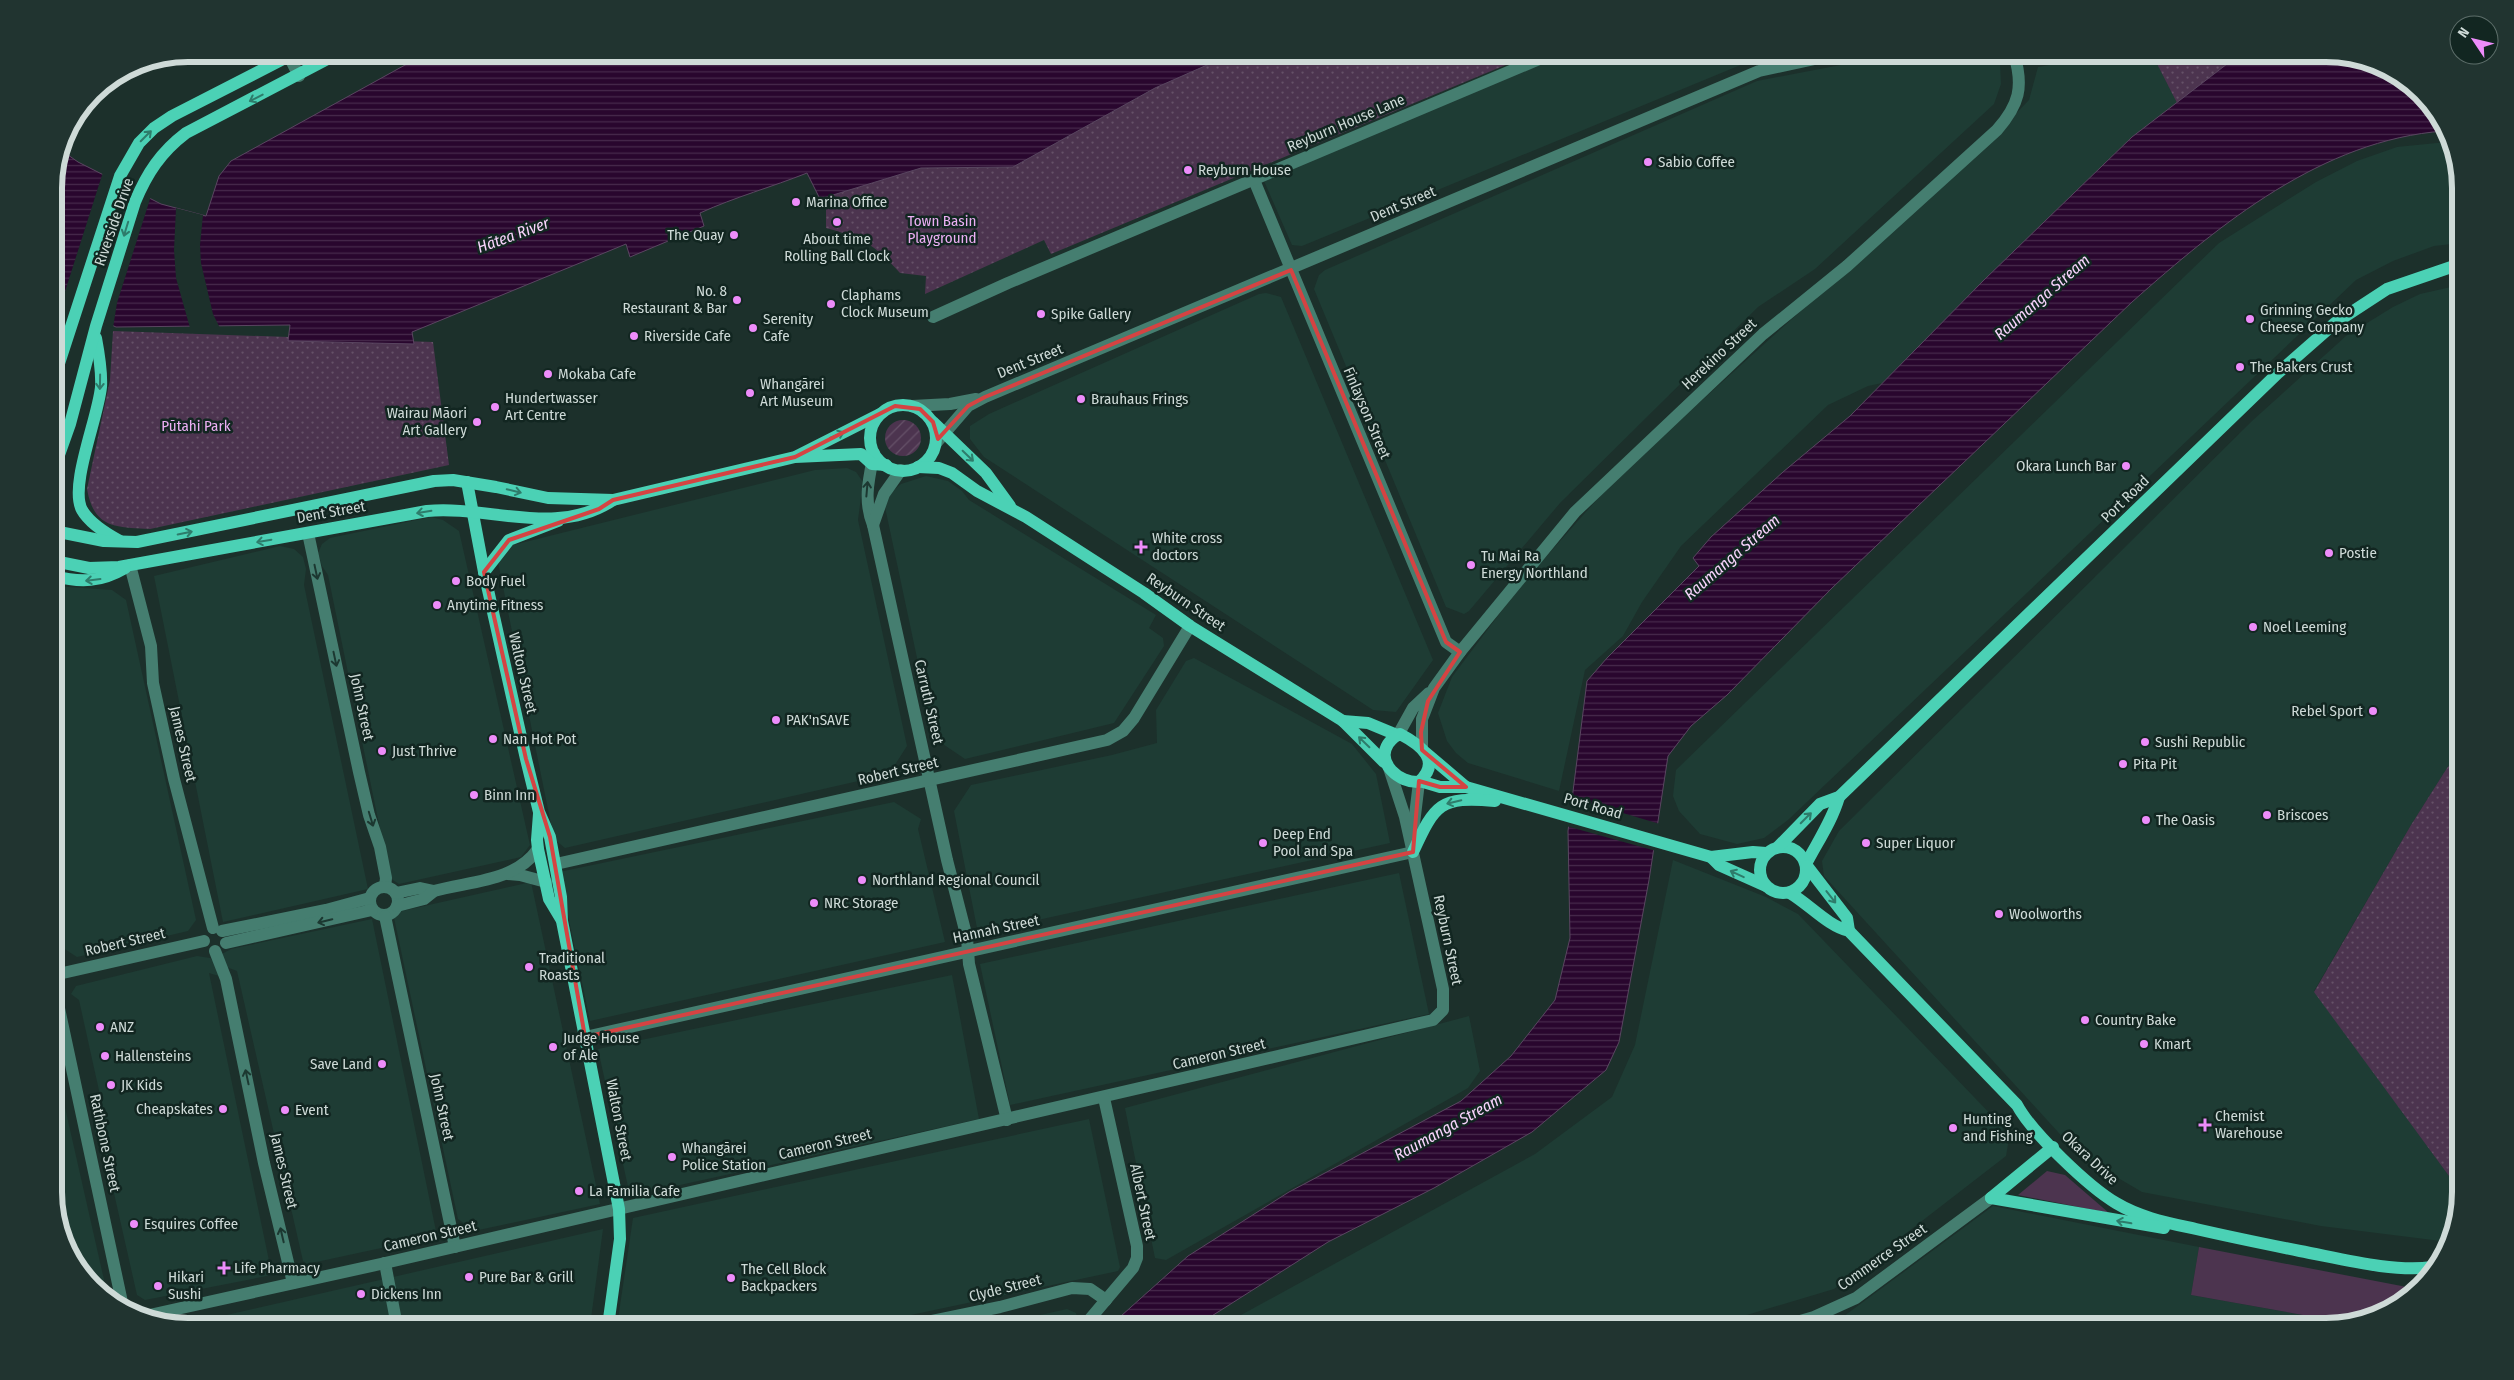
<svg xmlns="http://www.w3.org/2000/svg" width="2514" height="1380" viewBox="0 0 2514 1380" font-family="'Fira Sans Condensed',sans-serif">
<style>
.built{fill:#1e3c34}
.grass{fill:#4c344f}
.park{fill:url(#park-dots)}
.garden{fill:url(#garden-furrows)}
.water{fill:url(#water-rules);stroke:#5a4661}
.pier{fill:#1c302b}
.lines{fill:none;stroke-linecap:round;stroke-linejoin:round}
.minor{stroke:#457e70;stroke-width:12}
.major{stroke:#4bd1b5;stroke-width:12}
.oneway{stroke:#2e7c6b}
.oneway2{stroke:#1c3831}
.marked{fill:none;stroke:#d54342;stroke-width:4;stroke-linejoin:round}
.poi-dot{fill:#ed8cfa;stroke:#122621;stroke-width:2}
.labels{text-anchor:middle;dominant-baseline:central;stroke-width:5;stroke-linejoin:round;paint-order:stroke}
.street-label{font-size:15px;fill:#cedad7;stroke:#122621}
.poi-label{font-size:15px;fill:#cedad7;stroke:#122621;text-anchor:start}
.park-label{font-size:15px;fill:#ecaff4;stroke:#122621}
.water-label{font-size:16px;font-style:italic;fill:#f9d4fd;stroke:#122621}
.rim{fill:none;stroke:#cedad7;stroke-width:6}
</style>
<defs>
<pattern id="park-dots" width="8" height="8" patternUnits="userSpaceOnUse" patternTransform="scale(1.25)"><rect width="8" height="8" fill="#4c344f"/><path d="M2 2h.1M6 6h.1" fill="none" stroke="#655168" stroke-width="1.8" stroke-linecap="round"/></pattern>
<pattern id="garden-furrows" width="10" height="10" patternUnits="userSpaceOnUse" patternTransform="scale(1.25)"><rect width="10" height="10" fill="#4c344f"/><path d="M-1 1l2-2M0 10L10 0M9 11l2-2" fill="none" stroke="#655168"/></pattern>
<pattern id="water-rules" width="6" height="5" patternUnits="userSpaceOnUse" patternTransform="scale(1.25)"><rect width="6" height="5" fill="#29062e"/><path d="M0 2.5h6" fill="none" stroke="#472a4c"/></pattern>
</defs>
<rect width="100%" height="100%" fill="#1c302b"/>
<g class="built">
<path d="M1553 54H1785L1743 64 1302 246 1292 245 1264 181Z"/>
<path d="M1898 54H1995L2000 64 2001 84 1994 104 1815 269 1758 307 1560 503 1469 611 1464 614 1446 607 1314 289 1319 275 1325 270 1757 81Z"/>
<path d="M2113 54H2152L2177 103 2119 149 1882 383 1868 386 1828 405 1681 546 1642 602 1623 636 1585 670 1559 791 1468 763 1456 753 1447 741 1438 713 1452 677 1521 585 1616 478 1990 140 2029 100 2038 67Z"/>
<path d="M2447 142 2460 180V243L2434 246 2393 261 2356 280 1788 820 1764 838 1737 844 1700 834 1679 811 1673 796 1676 770 2219 243 2316 182 2357 161 2397 147Z"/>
<path d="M2460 285V753L2447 768 2411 825 2314 991 2460 1191 2449 1242 2321 1226 2142 1192 2079 1155 1824 876 1822 861 1839 831 2252 421 2346 336 2393 307 2420 294Z"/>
<path d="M1266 293 1281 297 1433 660 1396 712 1373 710 1367 706 984 457 970 439V426L989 414 1259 294Z"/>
<path d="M847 468 856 472 863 482 858 520 907 746 889 774 565 848 554 839 498 562 509 546 815 470Z"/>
<path d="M926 476 948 481 962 491 969 500 1156 615 1149 628 1163 638 1164 646 1114 723 965 759 934 738 885 507 890 493 901 484Z"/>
<path d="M431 517 443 520 459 531 530 845 521 857 399 884 390 878 328 575 322 566 318 553 322 544 330 538Z"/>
<path d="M280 546 294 549 303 557 306 569 304 585 368 889 223 922 154 576Z"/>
<path d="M54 586 112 590 126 600 196 920 188 931 77 957 60 946 54 918Z"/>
<path d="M1194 658 1352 744 1376 774 1390 843 978 933 954 811 971 785 1112 755 1157 743 1156 710 1186 661Z"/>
<path d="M894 802 921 819 918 829 945 942 590 1021 559 872Z"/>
<path d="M1673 860 1766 897 1798 914 1999 1123 2009 1138 2006 1156 1834 1289 1710 1326H1221L1535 1154 1612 1097 1635 1045Z"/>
<path d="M1399 873 1429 1014 1010 1105 980 964Z"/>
<path d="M531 882 600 1204 474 1231 458 1219 393 913Z"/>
<path d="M372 919 437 1236 307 1264 303 1261 237 971 224 966 222 954 231 949Z"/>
<path d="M197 956 210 958 215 963 219 976 209 973 272 1275 145 1300 137 1295 102 1140 96 1136 91 1109 102 1104 79 1000 71 994 76 986Z"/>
<path d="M952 975 979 1119 630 1196 598 1049Z"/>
<path d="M1469 1016 1480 1071 1468 1088 1166 1260 1155 1258 1125 1108Z"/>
<path d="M54 1059 107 1293 76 1266 54 1201Z"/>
<path d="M1089 1119 1120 1267 1118 1271 859 1326H617L633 1218Z"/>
<path d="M1993 1206 2199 1247 2191 1295 2342 1322 2326 1326H1812L1840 1319Z"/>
<path d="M603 1229 590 1326 183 1325Z"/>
<path d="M1067 1309 1076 1313 1078 1321 1074 1326H991Z"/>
</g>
<g class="grass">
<path d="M2047 1171 2065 1175 2109 1213 2018 1195Z"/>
<path d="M2199 1247 2412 1288 2393 1308 2342 1322 2191 1295Z"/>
</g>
<g class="park">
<path d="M1232 54H1532L1051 254 1044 240 925 294 926 276 900 273C872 243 866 239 826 228V197L921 168 1013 167 1155 88Z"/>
<path d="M2152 54H2240L2177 103Z"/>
<path d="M113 331 433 342 449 465 150 529C116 527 94 529 87 489L110 380Z"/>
<path d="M2460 753V1191L2314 992 2411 825 2447 768Z"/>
</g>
<circle class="garden" cx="903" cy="438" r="18"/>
<g class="water">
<path d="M425 54H1232L1155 88 1013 167 921 168 820 199 807 173C772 187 735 197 700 213L704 226 630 257 626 244 412 332 414 344 288 341 290 325 116 327 54 299V180L61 150 78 162 161 204 206 216 219 176 231 161Z"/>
<path d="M2240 54H2326L2386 68 2438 114 2444 131C2322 140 2220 224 2132 302L1832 588 1727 695 1691 726 1668 756 1649 880 1619 1042 1606 1070 1532 1132 1434 1188 1328 1242 1196 1326H1113L1121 1316 1188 1256 1289 1192 1461 1101 1511 1056 1555 1000 1570 938 1568 831 1587 681 1607 658 1699 566 1693 558 1711 537 1783 472 1850 416 1984 280 2132 137Z"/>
</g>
<g class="pier">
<path d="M103 172 151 196 117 303 113 328 61 304Z"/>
<path d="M176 208 203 215 200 245 201 263 213 314 220 328H190L176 278 174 250Z"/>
<path d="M1569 797 1660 824 1656 851 1566 826Z"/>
</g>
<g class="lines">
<g class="minor">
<path d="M288 54 299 76"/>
<path d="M1254 180 1446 642 1460 652"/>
<path d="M933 317 1008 283 1551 54"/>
<path d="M912 406 950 404 976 399"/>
<path d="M936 443 968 406 985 397 1759 71 1838 54"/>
<path d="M874 453C869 478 863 500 873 525L947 860 967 938 969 964 1007 1120"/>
<path d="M873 525 884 494 901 470"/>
<path d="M308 533 359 772 369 815 380 847 386 878 385 887"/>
<path d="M130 565 151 646 153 683 174 779 213 928"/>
<path d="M1398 735 1413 708 1429 693"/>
<path d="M1422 749V719L1434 688 1460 652 1575 512 1763 334 1847 266 1997 130C2019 105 2024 87 2014 54"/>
<path d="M1413 832 1419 782"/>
<path d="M556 864 1107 740 1123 731 1134 718 1190 626"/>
<path d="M508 874 520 875 546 882"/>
<circle cx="384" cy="901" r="14"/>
<path d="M396 893 420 888 434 891"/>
<path d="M397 906 424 899 434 891C470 881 515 882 538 849"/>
<path d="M385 916 455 1247"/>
<path d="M222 931 326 910 370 898"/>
<path d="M226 943 372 910"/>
<path d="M215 951 226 979 264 1163 293 1283"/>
<path d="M54 975 204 941"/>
<path d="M54 985 123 1307"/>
<path d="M585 1037 1413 852"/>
<path d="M385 1263 397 1326"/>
<path d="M145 1316 385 1263 1433 1020 1443 1010V989L1405 817 1389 768"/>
<path d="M908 1326 1000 1307 1072 1288 1090 1289 1106 1300"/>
<path d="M1084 1326 1133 1268 1137 1258V1246L1104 1098"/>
<path d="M1783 1326 1814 1317 1856 1298 1991 1198"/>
</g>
<g class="major">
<path d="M96 338C99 354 102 371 101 387 98 418 69 486 82 510 90 524 107 534 120 541"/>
<path d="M54 379 120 176 139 143 154 128 172 116 293 54"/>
<circle cx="903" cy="438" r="33"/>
<path d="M933 422 986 473 1010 506"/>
<path d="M797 456 880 414"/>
<path d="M918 467 939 468 952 473 977 491 1026 517 1144 593 1190 626 1343 721 1384 762"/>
<path d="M54 469 70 424 96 326 135 202C147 173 161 152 186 133L337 54"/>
<path d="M467 482 484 572 526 759 539 812 550 837 561 897 562 921 619 1209 620 1239 608 1326"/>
<path d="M54 531 104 541 137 542 434 481 453 480 496 487 548 498 613 500 795 457 861 454 872 464 886 465"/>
<path d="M54 561 89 568 119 567 427 511C488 505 557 538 613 500"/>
<path d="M484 572 509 540 558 521"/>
<path d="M54 576C81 583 101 582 125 568"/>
<path d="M1343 721 1368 723 1397 735"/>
<path d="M1400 734C1421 745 1442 761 1419 782 1399 783 1376 763 1388 744 1392 739 1394 736 1400 734Z"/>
<path d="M1426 753 1466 787"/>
<path d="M1420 781 1440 787H1466L1711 857 1753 852 1766 853"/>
<path d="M539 814 537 840 538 849 549 899 561 919"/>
<circle cx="1783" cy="870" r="23"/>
<path d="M1778 847 1820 804 1839 797 2278 373 2335 323 2387 289 2460 264"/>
<path d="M1413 852C1435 804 1440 796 1495 801"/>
<path d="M1711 857 1719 865 1766 886"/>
<path d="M1806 864C1818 841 1832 821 1839 797"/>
<path d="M1807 866 1847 918 1849 931"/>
<path d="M1790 893C1810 905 1828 926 1849 931L2017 1105C2032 1133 2089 1187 2116 1203 2141 1218 2169 1223 2196 1229 2231 1237 2265 1244 2300 1251 2338 1258 2394 1273 2432 1267"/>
<path d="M1991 1198 2164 1228"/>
<path d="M1991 1198 2053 1147"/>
</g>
</g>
<defs><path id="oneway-shaft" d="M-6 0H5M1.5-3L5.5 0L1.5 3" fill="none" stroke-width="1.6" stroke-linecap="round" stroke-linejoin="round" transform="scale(1.25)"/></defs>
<g class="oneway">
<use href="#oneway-shaft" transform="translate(256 98) rotate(153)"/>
<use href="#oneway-shaft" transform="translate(146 136) rotate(-45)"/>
<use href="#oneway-shaft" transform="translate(126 229) rotate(107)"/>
<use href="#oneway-shaft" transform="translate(100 382) rotate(91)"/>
<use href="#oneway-shaft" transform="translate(837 435) rotate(-23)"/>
<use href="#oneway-shaft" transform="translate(968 456) rotate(44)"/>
<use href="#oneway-shaft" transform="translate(514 491) rotate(14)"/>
<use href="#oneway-shaft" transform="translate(424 512) rotate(171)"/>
<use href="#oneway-shaft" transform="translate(185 533) rotate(-12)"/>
<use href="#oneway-shaft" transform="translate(264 541) rotate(170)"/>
<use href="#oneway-shaft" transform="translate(93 580) rotate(173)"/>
<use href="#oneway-shaft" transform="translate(1364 742) rotate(-136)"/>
<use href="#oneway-shaft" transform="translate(1454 802) rotate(167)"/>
<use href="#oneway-shaft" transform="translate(1806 818) rotate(-45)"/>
<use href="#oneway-shaft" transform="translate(1737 874) rotate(-155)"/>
<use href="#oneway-shaft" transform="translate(1831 897) rotate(52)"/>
<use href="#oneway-shaft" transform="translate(2124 1222) rotate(-170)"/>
</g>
<g class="oneway2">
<use href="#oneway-shaft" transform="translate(867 489) rotate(-85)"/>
<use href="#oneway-shaft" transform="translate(316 572) rotate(78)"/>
<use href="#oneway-shaft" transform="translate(335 659) rotate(78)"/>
<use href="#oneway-shaft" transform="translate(371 819) rotate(73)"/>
<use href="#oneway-shaft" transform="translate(325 921) rotate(167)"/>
<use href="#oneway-shaft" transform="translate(247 1077) rotate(-102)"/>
<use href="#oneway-shaft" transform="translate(282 1235) rotate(-103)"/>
</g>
<path class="marked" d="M1291 270 1446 642 1460 652 1428 701 1421 732 1422 750 1466 787H1440L1419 781 1413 852 585 1037 550 837 526 759 484 572 509 540 599 509 613 500 795 457 895 406 920 409 933 422 938 439 968 406 985 397Z"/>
<g class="poi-dot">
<circle cx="1648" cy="162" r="5"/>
<circle cx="1188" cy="170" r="5"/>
<circle cx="796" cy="202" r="5"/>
<circle cx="837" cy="222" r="5"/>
<circle cx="734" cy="235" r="5"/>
<circle cx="737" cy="300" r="5"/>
<circle cx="831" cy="304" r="5"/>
<circle cx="1041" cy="314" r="5"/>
<circle cx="2250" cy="319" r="5"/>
<circle cx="753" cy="328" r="5"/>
<circle cx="634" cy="336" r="5"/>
<circle cx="2240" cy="367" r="5"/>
<circle cx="548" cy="374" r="5"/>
<circle cx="750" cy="393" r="5"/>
<circle cx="1081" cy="399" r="5"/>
<circle cx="495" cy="407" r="5"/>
<circle cx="477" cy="422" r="5"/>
<circle cx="2126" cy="466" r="5"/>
<path d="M1138.5 539.5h5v5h5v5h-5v5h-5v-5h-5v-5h5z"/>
<circle cx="2329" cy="553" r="5"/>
<circle cx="1471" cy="565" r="5"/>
<circle cx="456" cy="581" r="5"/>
<circle cx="437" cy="605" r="5"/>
<circle cx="2253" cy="627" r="5"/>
<circle cx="2373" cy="711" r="5"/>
<circle cx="776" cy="720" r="5"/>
<circle cx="493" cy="739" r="5"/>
<circle cx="2145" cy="742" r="5"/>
<circle cx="382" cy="751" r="5"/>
<circle cx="2123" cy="764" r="5"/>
<circle cx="474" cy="795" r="5"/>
<circle cx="2267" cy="815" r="5"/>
<circle cx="2146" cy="820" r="5"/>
<circle cx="1263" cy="843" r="5"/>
<circle cx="1866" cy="843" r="5"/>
<circle cx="862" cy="880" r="5"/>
<circle cx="814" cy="903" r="5"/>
<circle cx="1999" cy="914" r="5"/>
<circle cx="529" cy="967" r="5"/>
<circle cx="2085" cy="1020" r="5"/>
<circle cx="100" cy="1027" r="5"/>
<circle cx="2144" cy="1044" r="5"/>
<circle cx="553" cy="1047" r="5"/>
<circle cx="105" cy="1056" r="5"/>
<circle cx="382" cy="1064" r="5"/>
<circle cx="111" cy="1085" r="5"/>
<circle cx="223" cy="1109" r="5"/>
<circle cx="285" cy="1110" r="5"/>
<path d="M2202.5 1117.5h5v5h5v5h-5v5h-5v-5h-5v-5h5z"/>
<circle cx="1953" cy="1128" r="5"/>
<circle cx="672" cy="1157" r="5"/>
<circle cx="579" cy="1191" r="5"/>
<circle cx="134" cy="1224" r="5"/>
<path d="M221.5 1260.5h5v5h5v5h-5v5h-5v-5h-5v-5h5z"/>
<circle cx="469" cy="1277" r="5"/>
<circle cx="731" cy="1278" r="5"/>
<circle cx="158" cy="1286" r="5"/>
<circle cx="361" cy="1294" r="5"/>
</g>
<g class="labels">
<g class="street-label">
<text transform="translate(1346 123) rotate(-23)">Reyburn House Lane</text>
<text transform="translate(1403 204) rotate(-23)">Dent Street</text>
<text transform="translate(114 222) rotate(-71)">Riverside Drive</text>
<text transform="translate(1719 354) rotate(-43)">Herekino Street</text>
<text transform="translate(1030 361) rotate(-22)">Dent Street</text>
<text transform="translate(1367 413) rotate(67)">Finlayson Street</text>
<text transform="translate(2125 499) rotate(-44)">Port Road</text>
<text transform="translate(331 512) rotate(-10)">Dent Street</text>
<text transform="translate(1186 602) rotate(34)">Reyburn Street</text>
<text transform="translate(523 673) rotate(77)">Walton Street</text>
<text transform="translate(929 702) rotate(77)">Carruth Street</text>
<text transform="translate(362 707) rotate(78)">John Street</text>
<text transform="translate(183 744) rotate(77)">James Street</text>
<text transform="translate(898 771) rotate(-13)">Robert Street</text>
<text transform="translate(1593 806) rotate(16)">Port Road</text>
<text transform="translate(996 929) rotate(-12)">Hannah Street</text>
<text transform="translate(1448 940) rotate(78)">Reyburn Street</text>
<text transform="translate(125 942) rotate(-13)">Robert Street</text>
<text transform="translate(1219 1054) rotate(-13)">Cameron Street</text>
<text transform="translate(442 1107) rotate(78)">John Street</text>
<text transform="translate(619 1120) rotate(79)">Walton Street</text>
<text transform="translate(105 1143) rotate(78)">Rathbone Street</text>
<text transform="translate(825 1144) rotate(-13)">Cameron Street</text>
<text transform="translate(2090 1158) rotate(43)">Okara Drive</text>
<text transform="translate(284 1171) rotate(77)">James Street</text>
<text transform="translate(1143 1202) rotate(78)">Albert Street</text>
<text transform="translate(430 1236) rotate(-13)">Cameron Street</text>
<text transform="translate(1882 1257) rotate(-35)">Commerce Street</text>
<text transform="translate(1005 1288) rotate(-14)">Clyde Street</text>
</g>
<g class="poi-label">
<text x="1658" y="162">Sabio Coffee</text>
<text x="1198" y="170">Reyburn House</text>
<text x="806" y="202">Marina Office</text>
<text x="724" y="235" text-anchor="end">The Quay</text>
<text x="837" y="239" text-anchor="middle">About time<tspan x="837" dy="17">Rolling Ball Clock</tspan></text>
<text x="727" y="291" text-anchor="end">No. 8<tspan x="727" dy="17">Restaurant &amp; Bar</tspan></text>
<text x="841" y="295">Claphams<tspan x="841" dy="17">Clock Museum</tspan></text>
<text x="2260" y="310">Grinning Gecko<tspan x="2260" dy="17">Cheese Company</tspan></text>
<text x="1051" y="314">Spike Gallery</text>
<text x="763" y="319">Serenity<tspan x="763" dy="17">Cafe</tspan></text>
<text x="644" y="336">Riverside Cafe</text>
<text x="2250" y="367">The Bakers Crust</text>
<text x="558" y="374">Mokaba Cafe</text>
<text x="760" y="384">Whangārei<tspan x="760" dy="17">Art Museum</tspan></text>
<text x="505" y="398">Hundertwasser<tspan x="505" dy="17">Art Centre</tspan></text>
<text x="1091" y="399">Brauhaus Frings</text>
<text x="467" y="413" text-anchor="end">Wairau Māori<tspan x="467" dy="17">Art Gallery</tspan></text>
<text x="2116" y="466" text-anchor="end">Okara Lunch Bar</text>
<text x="1152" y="538">White cross<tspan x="1152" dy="17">doctors</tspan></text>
<text x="2339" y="553">Postie</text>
<text x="1481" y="556">Tu Mai Ra<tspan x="1481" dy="17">Energy Northland</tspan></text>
<text x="466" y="581">Body Fuel</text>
<text x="447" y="605">Anytime Fitness</text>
<text x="2263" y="627">Noel Leeming</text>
<text x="2363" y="711" text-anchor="end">Rebel Sport</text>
<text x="786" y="720">PAK'nSAVE</text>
<text x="503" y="739">Nan Hot Pot</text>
<text x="2155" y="742">Sushi Republic</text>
<text x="392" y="751">Just Thrive</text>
<text x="2133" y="764">Pita Pit</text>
<text x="484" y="795">Binn Inn</text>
<text x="2277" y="815">Briscoes</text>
<text x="2156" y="820">The Oasis</text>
<text x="1273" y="834">Deep End<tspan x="1273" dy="17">Pool and Spa</tspan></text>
<text x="1876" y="843">Super Liquor</text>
<text x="872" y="880">Northland Regional Council</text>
<text x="824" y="903">NRC Storage</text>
<text x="2009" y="914">Woolworths</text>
<text x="539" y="958">Traditional<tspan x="539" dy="17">Roasts</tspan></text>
<text x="2095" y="1020">Country Bake</text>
<text x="110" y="1027">ANZ</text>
<text x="563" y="1038">Judge House<tspan x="563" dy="17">of Ale</tspan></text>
<text x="2154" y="1044">Kmart</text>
<text x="115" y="1056">Hallensteins</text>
<text x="372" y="1064" text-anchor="end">Save Land</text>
<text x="121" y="1085">JK Kids</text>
<text x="213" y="1109" text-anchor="end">Cheapskates</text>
<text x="295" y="1110">Event</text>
<text x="2215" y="1116">Chemist<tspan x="2215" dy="17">Warehouse</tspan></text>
<text x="1963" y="1119">Hunting<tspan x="1963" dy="17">and Fishing</tspan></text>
<text x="682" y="1148">Whangārei<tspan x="682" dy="17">Police Station</tspan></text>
<text x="589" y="1191">La Familia Cafe</text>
<text x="144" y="1224">Esquires Coffee</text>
<text x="234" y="1268">Life Pharmacy</text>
<text x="741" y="1269">The Cell Block<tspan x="741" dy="17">Backpackers</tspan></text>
<text x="168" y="1277">Hikari<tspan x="168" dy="17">Sushi</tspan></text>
<text x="479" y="1277">Pure Bar &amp; Grill</text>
<text x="371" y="1294">Dickens Inn</text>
</g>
<g class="park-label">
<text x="942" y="221">Town Basin<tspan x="942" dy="17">Playground</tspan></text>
<text x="196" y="426">Pūtahi Park</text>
</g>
<g class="water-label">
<text transform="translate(513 235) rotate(-20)">Hātea River</text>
<text transform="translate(2042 297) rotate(-41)">Raumanga Stream</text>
<text transform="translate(1732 557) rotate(-41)">Raumanga Stream</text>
<text transform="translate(1448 1127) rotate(-29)">Raumanga Stream</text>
</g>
</g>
<path d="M0 0H2514V1380H0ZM188 62H2326A126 126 0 0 1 2452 188V1192A126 126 0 0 1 2326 1318H188A126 126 0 0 1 62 1192V188A126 126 0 0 1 188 62Z" fill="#213430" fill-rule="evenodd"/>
<path class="rim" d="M188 62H2326A126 126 0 0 1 2452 188V1192A126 126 0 0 1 2326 1318H188A126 126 0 0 1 62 1192V188A126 126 0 0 1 188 62Z"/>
<g transform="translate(2474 40) rotate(305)"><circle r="24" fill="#122621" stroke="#5d6e6a"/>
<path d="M0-4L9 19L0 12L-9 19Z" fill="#ed8cfa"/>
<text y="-8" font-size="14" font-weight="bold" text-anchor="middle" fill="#cedad7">N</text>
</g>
</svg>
